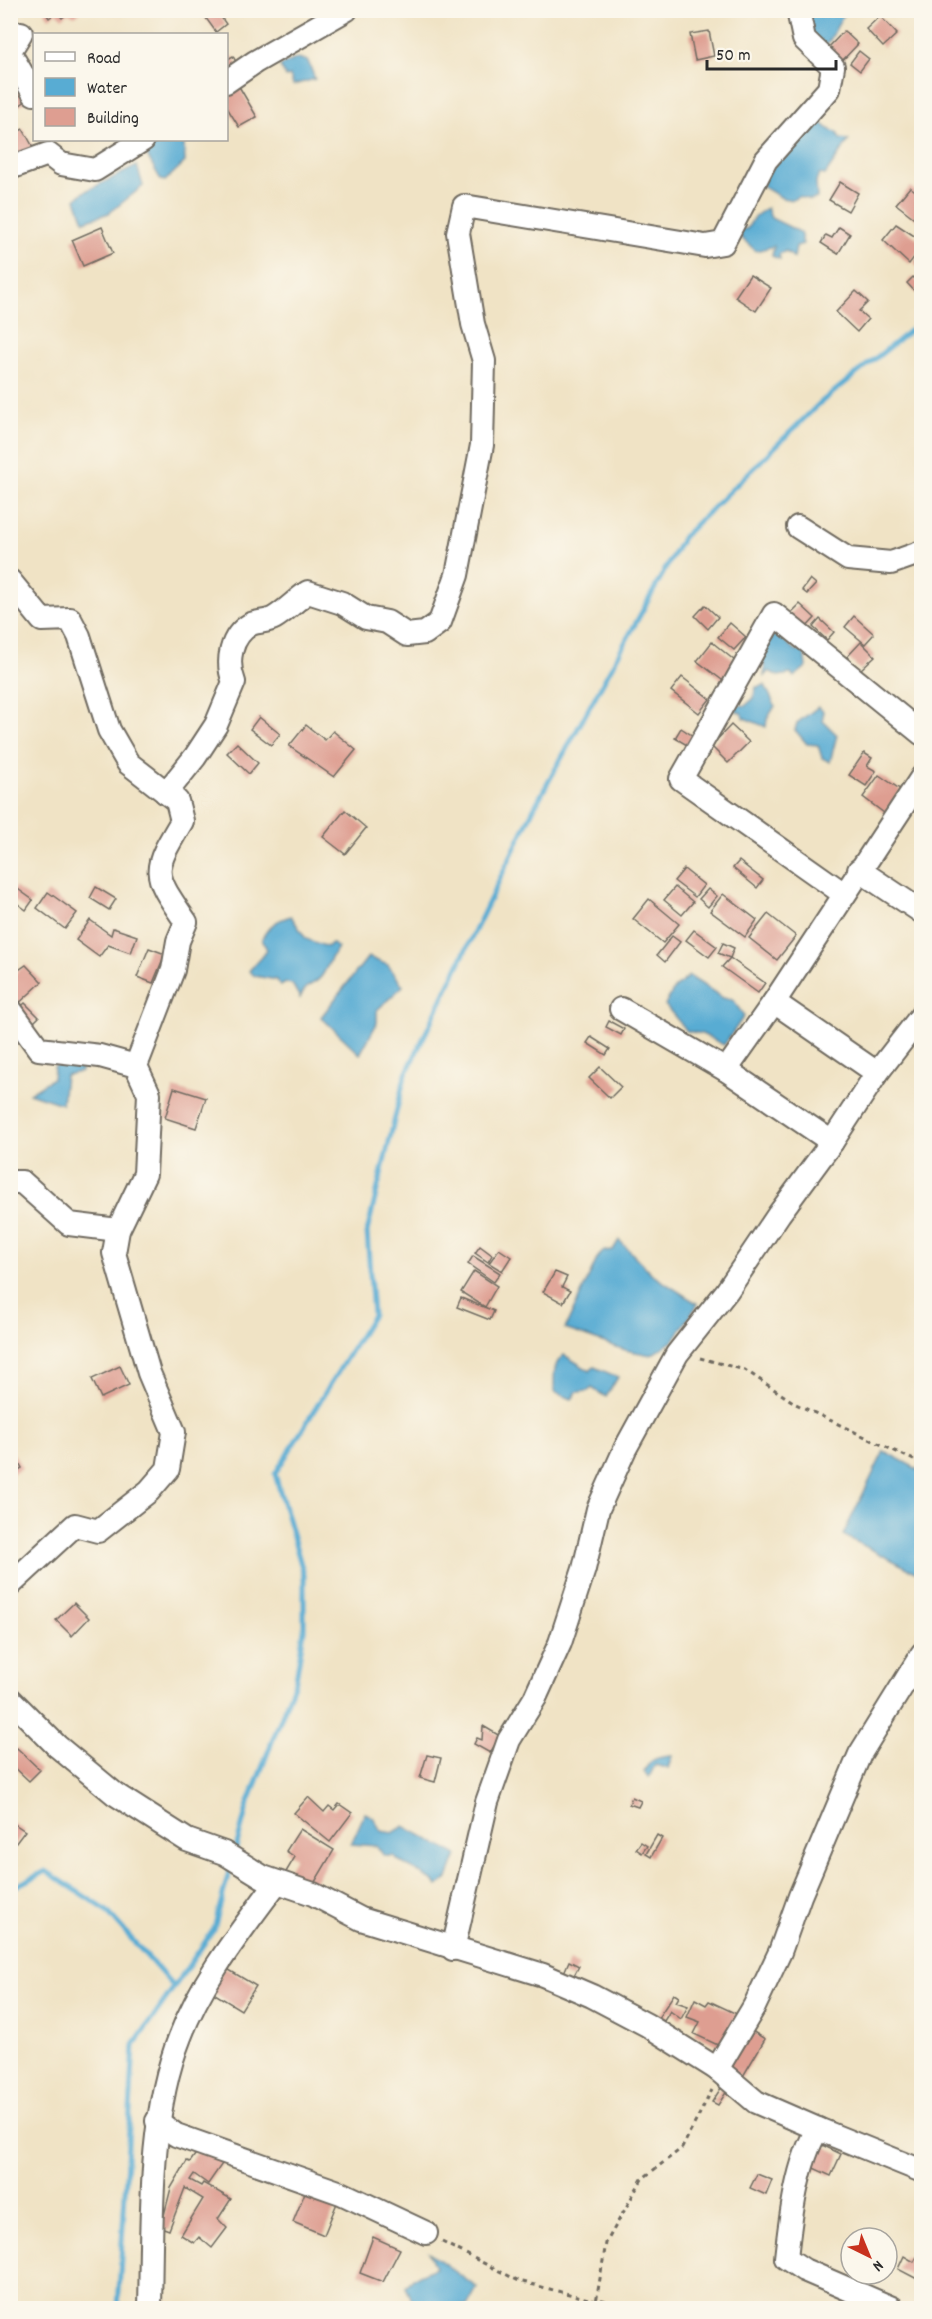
<svg xmlns="http://www.w3.org/2000/svg" width="932" height="2319" viewBox="0 0 932 2319" font-family="Dekko,sans-serif">
<style>
.water{fill:#58acd3;stroke:#426c7f;stroke-width:1.5}
.lines{fill:none;stroke-linecap:round;stroke-linejoin:round}
.stream{stroke:#58acd3;stroke-width:5}
.building{fill:#de9e91}
.minor-casing{stroke:#706b61;stroke-width:26}
.path{stroke:#706b61;stroke-width:3;stroke-dasharray:4.5 4.5;stroke-linecap:butt}
.minor{stroke:#fff;stroke-width:22}
</style>
<rect width="100%" height="100%" fill="#fbf7ec"/>
<filter id="ink" filterUnits="userSpaceOnUse"><feTurbulence type="fractalNoise" baseFrequency=".0167" numOctaves="2"/><feDisplacementMap in="SourceGraphic" scale="12" xChannelSelector="R" yChannelSelector="G"/><feConvolveMatrix kernelMatrix="1 2 1 2 8 2 1 2 1" color-interpolation-filters="sRGB"/></filter>
<filter id="wash" filterUnits="userSpaceOnUse"><feTurbulence type="fractalNoise" baseFrequency=".008" numOctaves="4" result="noise"/><feDisplacementMap in="SourceGraphic" scale="24" xChannelSelector="R" yChannelSelector="G"/><feGaussianBlur stdDeviation="1.35" result="paint"/><feColorMatrix in="noise" values="0 0 0 0 0 0 0 0 0 0 0 0 0 0 0 0 0 1.4 0 .05"/><feComposite in="paint" operator="in"/></filter>
<g filter="url(#wash)">
<rect width="100%" height="100%" fill="#f0e3c5"/>
<g class="water">
<path d="M809 11H845L830 40 821 51 810 41Z"/>
<path d="M298 58 308 61 315 79 293 85 290 76 286 77 280 66Z"/>
<path d="M817 119 830 130 837 132 840 139 849 140 825 175 819 174 816 182 817 198 810 200 798 196 793 200 782 198 762 186 767 170Z"/>
<path d="M160 140H181L184 144 185 162 165 181 161 180 144 150Z"/>
<path d="M137 166 143 186 109 213 84 221 76 199 84 192Z"/>
<path d="M767 208 771 218 800 232 803 244 796 246 794 258 786 251 779 254 780 259 772 256 774 246 756 251 737 234 738 229H747L754 217Z"/>
<path d="M775 633 795 650 804 651 806 667 794 677 791 674 778 676 769 671 764 676 765 670 761 653Z"/>
<path d="M765 685 775 706 767 719 766 727 744 718 741 713 733 709 737 704 745 706 754 698 756 687Z"/>
<path d="M818 707 823 711V721L837 735 830 762 822 758 818 745 807 744 795 730 797 723Z"/>
<path d="M291 916 306 939 327 947 332 943 338 948C330 957 329 964 323 974 316 986 306 982 300 998L292 984 286 983 280 986 277 980 255 976 249 971 267 950 262 939C268 926 277 920 291 916Z"/>
<path d="M368 957 388 965 403 986 377 1010V1023L360 1054 321 1017Z"/>
<path d="M689 976 723 998 733 1000 744 1016 724 1045 702 1034 687 1031 665 1005 674 989Z"/>
<path d="M62 1060 81 1062V1072L65 1075 62 1104 29 1093 53 1078 54 1067Z"/>
<path d="M619 1240 654 1276 698 1304 673 1341 651 1355 625 1350 565 1329 598 1257 604 1251 613 1250Z"/>
<path d="M564 1355 590 1371 594 1367 618 1377 606 1397 592 1388 588 1391 577 1392 572 1399 554 1392C555 1379 551 1365 564 1355Z"/>
<path d="M884 1451 921 1471V1575L843 1535Z"/>
<path d="M672 1756 668 1768 655 1765 649 1777 644 1772C650 1758 658 1757 672 1756Z"/>
<path d="M365 1813 373 1817 381 1831 393 1833 404 1826 457 1855 448 1878 438 1886C426 1872 407 1870 394 1856H384L377 1846 351 1844Z"/>
<path d="M429 2252 477 2288 467 2306C448 2304 432 2306 414 2303L406 2287 413 2278 435 2268Z"/>
</g>
<g class="lines">
<g class="stream">
<path d="M235 1852 247 1807 296 1679 304 1630V1575L275 1474 373 1315 367 1232 405 1076 534 808 683 537 820 403 922 321"/>
<path d="M10 1889 46 1871 106 1910 174 1987"/>
<path d="M118 2308 134 2045 214 1929 231 1864"/>
</g>
</g>
<g id="blocks">
<g class="building">
<path d="M47 10H83L75 16 68 13 62 18 57 12 49 18 45 12Z"/>
<path d="M200 10H216L226 24 216 32Z"/>
<path d="M880 16 897 34 883 47 866 29Z"/>
<path d="M709 31 714 56 695 60 690 34Z"/>
<path d="M844 31 858 44 840 63 826 50Z"/>
<path d="M859 51 869 59 860 71 850 63Z"/>
<path d="M233 56 238 66 226 73V60Z"/>
<path d="M10 74 28 99 19 106 10 94Z"/>
<path d="M237 83 257 117 239 127 226 106V89Z"/>
<path d="M23 129 33 147 14 157 10 151V136Z"/>
<path d="M840 182 858 193 848 211 829 200Z"/>
<path d="M910 187 922 196V224L896 204Z"/>
<path d="M896 224 922 241V247L909 264 883 240Z"/>
<path d="M102 227 113 253 83 266 72 240Z"/>
<path d="M839 227 850 234 838 254 821 243 826 235 832 238Z"/>
<path d="M922 255V270L914 263Z"/>
<path d="M750 275 771 288 756 311 735 297Z"/>
<path d="M913 277 922 286 919 296 907 283Z"/>
<path d="M856 291 868 302 859 311 868 319 857 332 836 312Z"/>
<path d="M810 579 816 584 807 594 802 590Z"/>
<path d="M800 604 815 618 804 630 789 615Z"/>
<path d="M705 605 718 617 708 629 695 616Z"/>
<path d="M854 616 874 634 865 644 845 627Z"/>
<path d="M820 619 834 632 827 640 813 627Z"/>
<path d="M730 623 746 637 734 650 718 637Z"/>
<path d="M712 642 740 665 726 683 697 661Z"/>
<path d="M861 642 875 656 860 670 847 657Z"/>
<path d="M682 677 710 699 699 713 671 691Z"/>
<path d="M259 717 280 734 271 745 250 729Z"/>
<path d="M306 725 325 740 333 731 356 750 334 777 289 746Z"/>
<path d="M731 725 749 742 728 763 711 746Z"/>
<path d="M681 728 693 736 687 745 675 738Z"/>
<path d="M237 743 258 763 249 774 227 753Z"/>
<path d="M864 753 872 758 867 766 876 771 866 786 849 775Z"/>
<path d="M879 775 901 790 884 813 863 797Z"/>
<path d="M345 810 366 828 345 854 323 837Z"/>
<path d="M739 861 763 880 757 888 733 868Z"/>
<path d="M684 869 704 885 695 897 674 881Z"/>
<path d="M15 887 33 900 26 910 10 898Z"/>
<path d="M96 887 116 899 109 910 90 898Z"/>
<path d="M675 887 693 902 682 915 664 900Z"/>
<path d="M708 889 717 896 708 907 699 899Z"/>
<path d="M48 892 77 913 65 929 37 908Z"/>
<path d="M723 894 757 920 745 937 710 911Z"/>
<path d="M649 899 679 924 663 943 633 919Z"/>
<path d="M768 914 796 936 777 960 749 938Z"/>
<path d="M90 920 111 935 113 928 137 936 131 953 108 945 99 957 76 940Z"/>
<path d="M694 930 717 947 709 957 686 940Z"/>
<path d="M672 936 680 942 665 962 657 955Z"/>
<path d="M723 943 734 948 730 958 765 983 758 993 722 967 730 958 718 953Z"/>
<path d="M149 948 165 954 153 983 137 977Z"/>
<path d="M10 956 18 964 10 972Z"/>
<path d="M26 965 42 982 15 1007 10 1002V976Z"/>
<path d="M25 1003 39 1017 30 1026 16 1011Z"/>
<path d="M609 1021 624 1029 621 1035 606 1027Z"/>
<path d="M591 1037 610 1049 606 1055 587 1043Z"/>
<path d="M600 1067 621 1087 610 1098 589 1078Z"/>
<path d="M174 1088 206 1098 196 1128 165 1118Z"/>
<path d="M480 1246 492 1255 488 1262 475 1253Z"/>
<path d="M499 1249 511 1257 502 1271 489 1263Z"/>
<path d="M473 1256 500 1273 494 1282 468 1264Z"/>
<path d="M474 1271 497 1286 485 1307 461 1292Z"/>
<path d="M555 1272 567 1277 562 1287 570 1291 563 1303 543 1292Z"/>
<path d="M461 1298 494 1311 490 1320 457 1307Z"/>
<path d="M120 1366 129 1385 101 1398 92 1379Z"/>
<path d="M14 1454 22 1468 10 1475V1456Z"/>
<path d="M74 1603 89 1618 72 1636 56 1620Z"/>
<path d="M483 1726 500 1736 490 1753 474 1744 477 1738 482 1740Z"/>
<path d="M17 1748 40 1770 29 1781 10 1763V1755Z"/>
<path d="M427 1755 441 1758 435 1782 420 1778Z"/>
<path d="M308 1797 324 1812 329 1806 334 1810 339 1804 352 1813 330 1842 294 1813Z"/>
<path d="M632 1797 641 1801 638 1807 629 1804Z"/>
<path d="M10 1821 25 1831 12 1848 10 1847Z"/>
<path d="M300 1829 334 1850 312 1887 286 1872 295 1857 286 1851Z"/>
<path d="M657 1835 662 1838 651 1857 646 1854Z"/>
<path d="M641 1842 647 1846 642 1853 636 1849Z"/>
<path d="M569 1961 579 1966 572 1979 563 1975Z"/>
<path d="M224 1967 256 1986 241 2010 210 1991Z"/>
<path d="M674 1994 679 1997 676 2002 688 2006 681 2019 670 2011 664 2021 658 2018Z"/>
<path d="M695 1999 706 2005 709 2001 737 2014 722 2047 694 2034 700 2022 687 2017Z"/>
<path d="M747 2028 765 2039 742 2078 723 2067Z"/>
<path d="M721 2088 727 2091 718 2105 712 2102Z"/>
<path d="M820 2144 841 2154 831 2176 809 2166Z"/>
<path d="M202 2145 224 2161 208 2184 194 2174 190 2180 201 2186 203 2183 231 2199 218 2219 227 2228 212 2248 199 2237 194 2243 181 2235 203 2199 185 2188 169 2230 161 2227 171 2188 187 2161 190 2162Z"/>
<path d="M757 2174 772 2180 766 2195 750 2188Z"/>
<path d="M306 2190 337 2203 324 2235 293 2222Z"/>
<path d="M373 2237 400 2249 383 2282 360 2273Z"/>
<path d="M918 2255 922 2258V2276L919 2280 898 2269 904 2256 914 2262Z"/>
</g>
</g>
</g>
<g filter="url(#ink)">
<use href="#blocks" fill-opacity="0" stroke="#706b61" stroke-width="1.5"/>
<g class="lines">
<defs>
<g id="minor">
<path d="M10 51 21 33"/>
<path d="M10 53 34 94"/>
<path d="M226 82 255 62 346 10"/>
<path d="M10 168 48 154 61 164 95 170 143 140"/>
<path d="M798 527 848 559 891 563 922 552"/>
<path d="M10 581 42 620 70 619 79 636 109 730 128 763 177 801 182 821C151 873 152 872 186 922L178 941 173 970 136 1066"/>
<path d="M166 793 195 757 216 725 234 682C226 662 230 636 251 624 258 621 267 622 274 618 286 611 297 599 308 592L342 603 366 618 387 622 407 635 425 633 440 622 457 575 482 445 484 361 473 324 458 233 464 206 705 246 723 243 766 160 829 89 833 67 804 39 798 10"/>
<path d="M859 870 922 912"/>
<path d="M844 894 681 779 774 614 922 734"/>
<path d="M774 1002 877 1073"/>
<path d="M10 1009 39 1049 100 1056 136 1066 149 1094 145 1174 118 1230 114 1253 149 1373 174 1432 168 1469 149 1491 98 1531 75 1525 10 1585"/>
<path d="M621 1009 726 1070 832 1142"/>
<path d="M726 1070 774 1002 922 777"/>
<path d="M10 1182H22L69 1224 118 1230"/>
<path d="M10 1699 57 1746 115 1794 187 1840 224 1853 263 1877 313 1894 361 1919 543 1975 592 1996 647 2025 717 2069 756 2102 818 2129C797 2160 790 2221 786 2258L804 2270 892 2308"/>
<path d="M453 1949 487 1802 509 1740 535 1698 560 1643 584 1569 598 1509 625 1449 677 1354 727 1291 779 1214 832 1142 877 1073 922 1015"/>
<path d="M717 2069 754 2007 780 1952 800 1896 860 1754 922 1654"/>
<path d="M157 2121 176 2135 341 2193 426 2233"/>
<path d="M818 2129 922 2171"/>
<path d="M150 2308C152 2223 148 2117 180 2037 202 1979 241 1931 277 1882"/>
</g>
</defs>
<use href="#minor" class="minor-casing"/>
<g class="path">
<path d="M700 1358 745 1370 796 1404 922 1464"/>
<path d="M442 2242 519 2281 596 2301 602 2300 643 2308"/>
<path d="M595 2308 606 2243 642 2179 682 2148 712 2090"/>
</g>
<use href="#minor" class="minor"/>
</g>
</g>
<rect width="932" height="2319" fill="none" stroke="#fbf7ec" stroke-width="36"/>
<rect x="33" y="33" width="195" height="108" fill="#fbf7ec" stroke="#a8a59f" stroke-width="1.5"/>
<rect x="45" y="52" width="30" height="9" fill="#ffffff" stroke="#a8a59f" stroke-width="1.5"/>
<text x="87" y="63" font-size="18" fill="#2b2b2b">Road</text>
<rect x="45" y="78" width="30" height="18" fill="#58acd3" stroke="#a8a59f" stroke-width="1.5"/>
<text x="87" y="93" font-size="18" fill="#2b2b2b">Water</text>
<rect x="45" y="108" width="30" height="18" fill="#de9e91" stroke="#a8a59f" stroke-width="1.5"/>
<text x="87" y="123" font-size="18" fill="#2b2b2b">Building</text>
<g transform="translate(869 2256) rotate(137)"><circle r="28" fill="#fbf7ec" stroke="#a8a59f" stroke-width="1.5"/>
<path d="M0-4.5L10 22L0 15L-10 22Z" fill="#c8321e"/>
<text y="-9" font-size="16" font-weight="bold" text-anchor="middle" fill="#2b2b2b">N</text>
</g>
<path d="M707 60v9h129v-9" fill="none" stroke="#2b2b2b" stroke-width="3"/>
<text x="716" y="60" font-size="18" fill="#2b2b2b" stroke="#fbf7ec" stroke-width="4.5" paint-order="stroke">50 m</text>
</svg>
